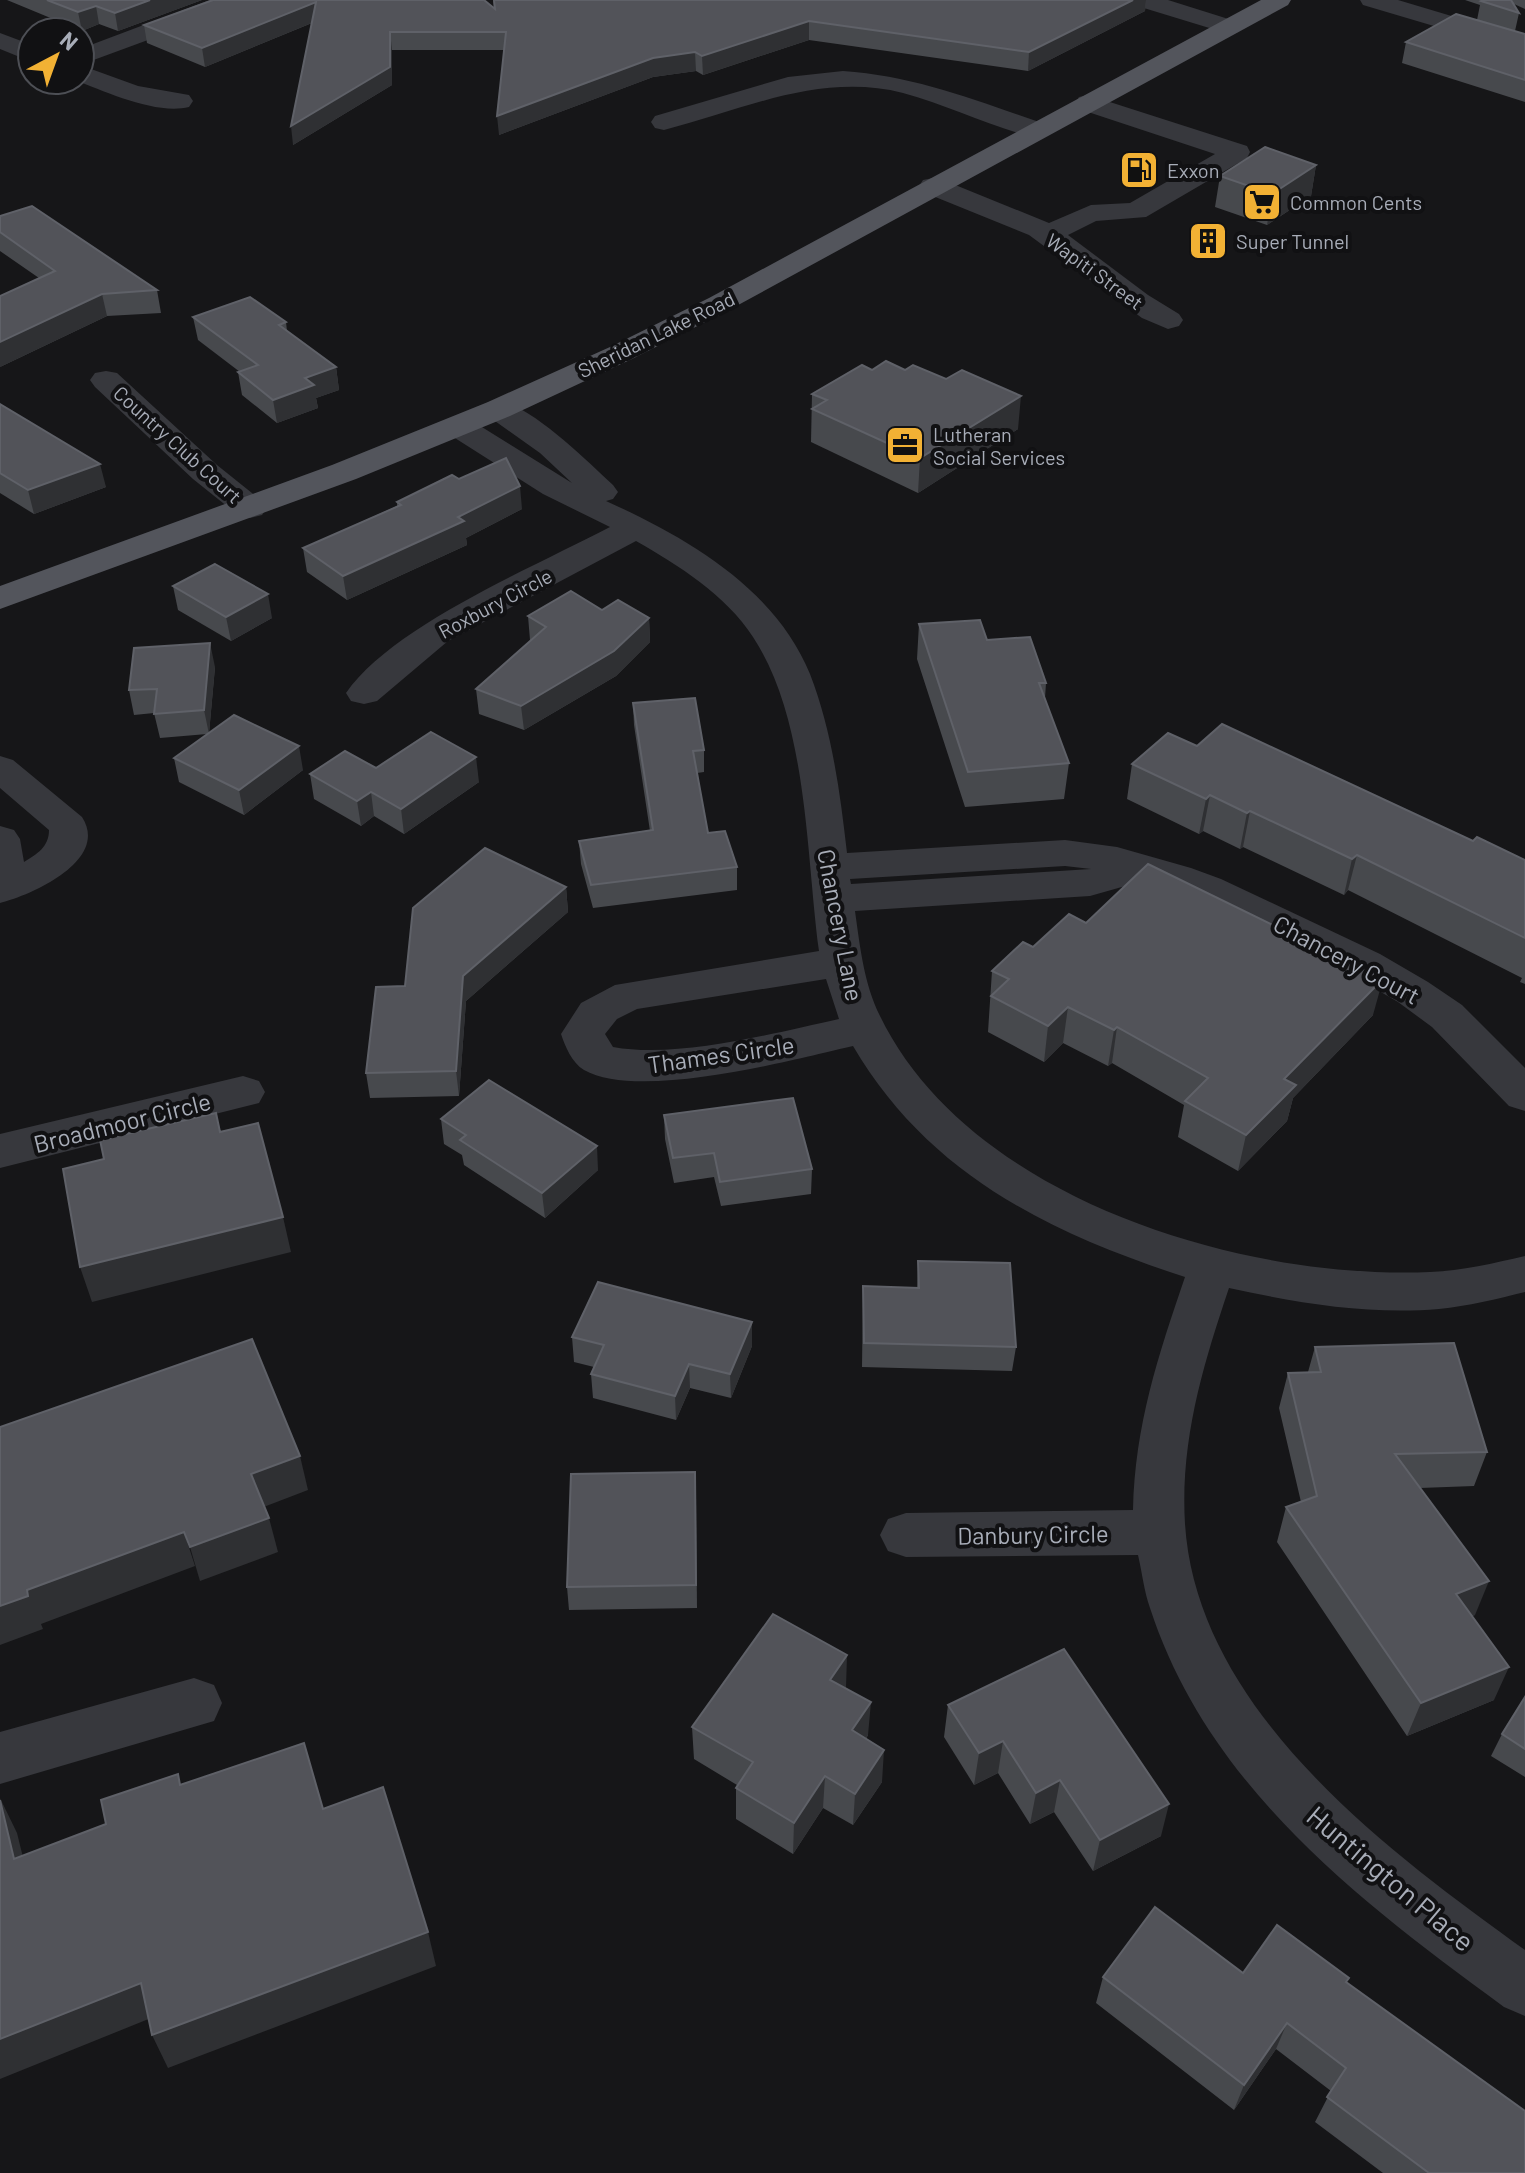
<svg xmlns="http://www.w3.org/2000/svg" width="1525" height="2173" viewBox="0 0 1525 2173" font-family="Barlow,sans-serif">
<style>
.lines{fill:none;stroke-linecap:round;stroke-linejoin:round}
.minor{fill:#37383d;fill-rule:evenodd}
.major{fill:#53555c;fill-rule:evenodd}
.wall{fill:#47494d}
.shaded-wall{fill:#2f3033}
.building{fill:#525359;stroke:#5f6168;stroke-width:2}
.labels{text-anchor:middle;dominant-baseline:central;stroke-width:8;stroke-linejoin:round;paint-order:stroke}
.far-poi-label{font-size:20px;fill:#a8adb8;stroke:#111113;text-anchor:start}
.far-street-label{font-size:20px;fill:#a8adb8;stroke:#111113}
.street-label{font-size:24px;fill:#a8adb8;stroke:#111113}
.near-street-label{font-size:28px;fill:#a8adb8;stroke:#111113}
</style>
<rect width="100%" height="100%" fill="#161618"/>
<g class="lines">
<g class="minor">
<path d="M210 0H266L263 5 224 12 80 65 138 86 189 95 193 101 189 107C156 115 106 92 75 80H80V49Z"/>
<path d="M1131 0H1168L1238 22 1241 27 1238 32 1229 34 1134 5Z"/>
<path d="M1360 0H1398L1525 38V53L1363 5Z"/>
<path d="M0 33 32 45V62L0 49Z"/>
<path d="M843 71C916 76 977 101 1045 124L1049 130 1045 136 1036 138C991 127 948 105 903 93 820 72 742 110 664 130L655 128 651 122 655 116 788 77Z"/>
<path d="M1088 95 1247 146 1250 152 1247 158 1146 217 1096 221 1068 235 1148 295 1179 314 1183 320 1179 326 1168 329 1142 318 1029 235 923 192 919 186 923 180 933 178 943 180 1049 223 1091 205 1130 203 1215 154 1079 109 1075 103 1079 97Z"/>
<path d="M106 371 117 373 217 465 262 501 267 508 262 515 250 518 238 515 193 479 95 387 90 380 95 373Z"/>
<path d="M499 400C535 409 585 459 613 485L618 492 613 499 606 501C686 537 775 588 810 674 832 731 840 792 847 853L1065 840 1117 847 1191 868 1221 879 1380 954 1428 982 1462 1005 1525 1068V1111L1509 1106 1432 1027 1398 1002 1350 974 1193 897 1163 886 1143 881 1090 896 855 911C860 947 864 984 880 1016 969 1199 1241 1280 1430 1272 1462 1271 1494 1263 1525 1256V1292C1497 1299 1468 1306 1439 1309 1369 1315 1297 1303 1229 1288 1203 1365 1180 1441 1185 1524 1197 1710 1386 1850 1525 1950V2016L1504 2007C1359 1901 1208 1786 1150 1608 1144 1591 1142 1572 1138 1555L906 1557 888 1551 880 1535 888 1519 906 1513 1133 1510C1135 1425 1158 1356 1185 1277 1049 1233 928 1174 853 1046 792 1060 639 1101 584 1070 572 1063 565 1046 561 1034L581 1003 615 985 819 951C806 855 808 720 753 637 726 595 678 565 636 541L448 641 377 701 364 704 351 701 346 693C392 626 536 566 610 527L543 494 447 433 442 426 447 419 458 416 469 419 572 483 540 453 488 416 483 409 488 402ZM1065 866 1091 869 851 884 850 879ZM826 979 839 1019C774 1033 679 1059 613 1047L605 1034 617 1019 637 1009Z"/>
<path d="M0 756 13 760 82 817C110 860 32 895 0 903V826L14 830 20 839 24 862C37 854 49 847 49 830L0 788Z"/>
<path d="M243 1076 259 1081 265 1092 259 1103 0 1168V1134Z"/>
<path d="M194 1678 214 1685 222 1703 214 1721 0 1784V1732Z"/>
</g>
<path class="major" d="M1261 0H1291L1288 5 729 310 632 359 510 416 356 479 0 609V586L332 465 488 402 610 347 709 298Z"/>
</g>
<g class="wall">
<path d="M7 0H202L118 31 99 24 82 31Z"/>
<path d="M493 0H1146L1145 11 1028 71 809 40 703 75 696 71 653 77 499 135 504 50H392V85L293 145 312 23 205 67 147 43 144 25 494 8Z"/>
<path d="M1465 0H1525V9L1514 4 1519 13 1515 31 1525 34V102L1402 63 1406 42 1477 20 1480 5Z"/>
<path d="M1316 165 1311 196 1267 225 1215 207 1220 176Z"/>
<path d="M0 216 157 290 161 313 107 316 0 367 39 278 0 251Z"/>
<path d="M193 317 286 322 287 331 336 367 339 390 316 398 318 408 277 423 242 395 238 372H240L198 340Z"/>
<path d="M812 394 1018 429 918 493 811 442Z"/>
<path d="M0 404 106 487 34 514 0 493Z"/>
<path d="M459 479 522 509 466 538 467 545 347 600 307 572 303 548 397 506V502Z"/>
<path d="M173 586 272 618 231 641 178 610Z"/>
<path d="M602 610 649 618 650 642 616 676 524 730 479 714 476 689 531 640H530L528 616Z"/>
<path d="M919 624 987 640 1046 683 1045 698 1069 763 1064 799 965 807 917 659Z"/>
<path d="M215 667 209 733 303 770 244 815 179 782 174 758 207 734 160 738 154 713 134 715 129 690Z"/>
<path d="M633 703 704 750V772L697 773 708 833 737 867V890L593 908 581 864 579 841 650 831 634 725Z"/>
<path d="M1197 746 1473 841 1525 860V984L1520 982 1522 978 1348 890 1344 895 1243 847 1240 849 1203 831 1199 834 1127 799 1132 764Z"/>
<path d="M376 768 479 782 404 834 374 816 361 826 314 799 310 774Z"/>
<path d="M566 887 568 912 466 1001 459 1096 370 1098 366 1073 405 986Z"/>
<path d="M1086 923 1373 1015 1293 1098 1287 1121 1238 1171 1178 1137 1184 1105 1112 1063 1108 1066 1063 1043 1044 1062 988 1032 992 971 1033 947Z"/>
<path d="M664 1115 812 1169 811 1194 721 1206 714 1177 674 1183 665 1139Z"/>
<path d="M441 1119 598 1170 545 1218 464 1165 462 1155 444 1144Z"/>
<path d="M918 1261 1016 1347 1012 1371 862 1367 863 1286 917 1288Z"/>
<path d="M752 1322V1346L731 1398 690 1388 676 1420 593 1398 591 1374 594 1367 574 1362 572 1337Z"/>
<path d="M1315 1347 1487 1452 1474 1486 1420 1488 1475 1615 1472 1616 1494 1700 1407 1736 1277 1542 1286 1507 1301 1502 1279 1408 1288 1373 1308 1372Z"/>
<path d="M696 1495 697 1608 569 1610 567 1587Z"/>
<path d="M845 1688 868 1735 866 1739 882 1782 853 1825 823 1808 793 1854 736 1819V1788L737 1785 694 1759 692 1727Z"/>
<path d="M1525 1697V1777L1491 1756 1502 1734Z"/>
<path d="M948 1705 1161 1836 1093 1871 1054 1812 1030 1824 998 1773 974 1785 944 1737Z"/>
<path d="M1243 1973 1347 1983 1525 2173H1383L1315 2122 1331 2091 1276 2049 1234 2110 1096 2003 1103 1977Z"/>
</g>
<g class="shaded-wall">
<path d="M150 0H202L118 31 115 13Z"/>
<path d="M1133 0H1146L1145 11 1028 71 1029 52Z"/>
<path d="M316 2 319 20 205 67 202 48Z"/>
<path d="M96 6 99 24 82 31 78 12Z"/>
<path d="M809 21V40L703 75 702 56Z"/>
<path d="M390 32 392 50V85L293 145 291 126Z"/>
<path d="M695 52 696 71 653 77 499 135 497 116 653 58Z"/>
<path d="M1316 165 1311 196 1267 225 1272 194Z"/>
<path d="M102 294 107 316 0 367V342Z"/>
<path d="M336 367 339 390 316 398 318 408 277 423 273 400 305 378Z"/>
<path d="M1021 396 1018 429 918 493 920 458Z"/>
<path d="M100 464 106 487 34 514 28 490Z"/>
<path d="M520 486 522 509 466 538 467 545 347 600 343 576Z"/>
<path d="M268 594 272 618 231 641 226 617Z"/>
<path d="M649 618 650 642 616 676 524 730 521 706Z"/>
<path d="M210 643 215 667 209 734 204 710Z"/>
<path d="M299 746 303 770 244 815 239 790Z"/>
<path d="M476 757 479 782 404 834 401 809Z"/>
<path d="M371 792 374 816 361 826 357 801Z"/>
<path d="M1210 795 1203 831 1199 834 1206 799Z"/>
<path d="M1250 811 1243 847 1240 849 1247 813Z"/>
<path d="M1357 855 1348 890 1344 895 1352 859Z"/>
<path d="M566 887 568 912 466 1001 459 1096 456 1071 463 976Z"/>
<path d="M1383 979 1373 1015 1293 1098 1287 1121 1238 1171 1246 1135 1284 1079Z"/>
<path d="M1068 1007 1063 1043 1044 1062 1048 1026Z"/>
<path d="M1117 1027 1112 1063 1108 1066 1114 1030Z"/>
<path d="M597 1146 598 1170 545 1218 542 1193Z"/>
<path d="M283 1217 291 1252 92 1302 80 1267Z"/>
<path d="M752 1322V1346L731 1398 730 1374Z"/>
<path d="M689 1364 690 1388 676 1420 675 1396Z"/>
<path d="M300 1456 308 1490 261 1508 251 1474Z"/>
<path d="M269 1518 278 1552 200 1581 190 1547Z"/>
<path d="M184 1532 195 1566 41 1624 43 1629 0 1645V1606L27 1590Z"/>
<path d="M1489 1581 1475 1615 1442 1628 1456 1594Z"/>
<path d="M847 1655 846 1688 830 1680Z"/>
<path d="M1509 1667 1494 1700 1407 1736 1421 1703Z"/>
<path d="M871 1702 868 1735 850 1763 852 1730Z"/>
<path d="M1003 1741 998 1773 974 1785 979 1753Z"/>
<path d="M884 1750 882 1782 853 1825 855 1794Z"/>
<path d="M825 1776 823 1808 793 1854 794 1823Z"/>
<path d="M1060 1780 1054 1812 1030 1824 1036 1793Z"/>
<path d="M0 1798 17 1833 32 1894 14 1859Z"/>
<path d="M1169 1804 1161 1836 1093 1871 1100 1840Z"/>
<path d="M428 1932 436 1966 168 2068 152 2035Z"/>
<path d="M141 1983 156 2016 0 2079V2039Z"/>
<path d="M1287 2023 1276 2049 1234 2110 1244 2085Z"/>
</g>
<g class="building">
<path d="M47 0H150L115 13 96 6 78 12Z"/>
<path d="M213 0H484L495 9 494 0H1133L1029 52 809 21 702 56 695 52 653 58 497 116 506 32H390V67L291 126 316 2 202 48 144 25Z"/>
<path d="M1483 0H1511L1519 13 1481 1Z"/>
<path d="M1456 14 1525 34V80L1406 42Z"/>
<path d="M1265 147 1316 165 1272 194 1220 176Z"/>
<path d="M32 206 157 290 102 294 0 342V296L55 271 0 232V216Z"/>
<path d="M250 297 286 322 279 325 336 367 305 378 314 385 273 400 238 372 258 365 193 317Z"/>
<path d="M886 361 905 370 913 365 946 379 962 370 1021 396 920 458 812 409 827 400 812 394 862 365 872 370Z"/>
<path d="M0 404 100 464 28 490 0 473Z"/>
<path d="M506 458 520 486 458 517 464 521 343 576 303 548 401 505 397 502 452 475 459 479Z"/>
<path d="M215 564 268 594 226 617 173 586Z"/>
<path d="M571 591 602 610 618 600 649 618 614 651 521 706 476 689 546 627 528 616Z"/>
<path d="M980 620 987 640 1030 637 1046 683H1039L1069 763 968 772 919 624Z"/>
<path d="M210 643 204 710 154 714 157 689 129 690 134 648Z"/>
<path d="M695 698 704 750 693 751 708 833 725 831 737 867 591 885 579 841 653 830 633 703Z"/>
<path d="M234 715 299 746 239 790 174 758Z"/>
<path d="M1222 724 1473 841 1477 837 1525 860V938L1357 855 1352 859 1250 811 1247 813 1210 795 1206 799 1132 764 1168 733 1197 746Z"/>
<path d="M431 732 476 757 401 809 371 792 357 801 310 774 345 751 376 768Z"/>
<path d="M485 848 566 887 463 976 456 1071 366 1073 376 987 405 986 413 908Z"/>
<path d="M1148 864 1383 979 1284 1079 1296 1085 1246 1135 1185 1101 1208 1078 1117 1027 1114 1030 1068 1007 1048 1026 991 996 1009 979 992 971 1023 942 1033 947 1069 914 1086 923Z"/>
<path d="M489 1080 597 1146 542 1193 460 1140 466 1135 441 1119Z"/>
<path d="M793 1098 812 1169 720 1182 714 1153 673 1158 664 1115Z"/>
<path d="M216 1113 220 1132 258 1123 283 1217 80 1267 63 1169 104 1159 100 1140Z"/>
<path d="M918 1261 1010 1263 1016 1347 864 1343 863 1286 919 1288Z"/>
<path d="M598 1282 752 1322 730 1374 689 1364 675 1396 591 1374 604 1345 572 1337Z"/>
<path d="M252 1339 300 1456 251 1474 269 1518 190 1547 184 1532 27 1590 28 1596 0 1606V1427Z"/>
<path d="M1454 1343 1487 1452 1395 1454 1489 1581 1456 1594 1509 1667 1421 1703 1286 1507 1317 1496 1288 1373 1321 1372 1315 1347Z"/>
<path d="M695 1472 696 1585 567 1587 571 1474Z"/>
<path d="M773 1614 847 1655 830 1680 871 1702 852 1730 884 1750 855 1794 825 1776 794 1823 736 1788 753 1762 692 1727Z"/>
<path d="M1064 1649 1169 1804 1100 1840 1060 1780 1036 1793 1003 1741 979 1753 948 1705Z"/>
<path d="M1525 1697V1749L1502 1734Z"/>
<path d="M304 1743 323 1809 383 1787 428 1932 152 2035 141 1983 0 2039V1800L14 1859 106 1824 101 1800 178 1774 180 1785Z"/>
<path d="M1155 1907 1243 1973 1277 1925 1349 1978 1346 1982 1525 2111V2173H1429L1327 2097 1346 2068 1287 2023 1244 2085 1103 1977Z"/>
</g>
<defs>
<symbol id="fuel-square" viewBox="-11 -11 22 22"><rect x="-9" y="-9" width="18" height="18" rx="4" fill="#f2b134" stroke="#111113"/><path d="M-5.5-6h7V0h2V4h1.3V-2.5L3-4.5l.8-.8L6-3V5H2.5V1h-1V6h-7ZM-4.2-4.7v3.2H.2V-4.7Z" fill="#111"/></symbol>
<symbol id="supermarket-square" viewBox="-11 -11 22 22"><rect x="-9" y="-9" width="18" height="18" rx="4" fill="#f2b134" stroke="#111113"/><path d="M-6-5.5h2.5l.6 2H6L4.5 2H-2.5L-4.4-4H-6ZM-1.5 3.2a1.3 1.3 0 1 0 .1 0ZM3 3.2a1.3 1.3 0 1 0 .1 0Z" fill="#111"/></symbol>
<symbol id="building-square" viewBox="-11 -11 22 22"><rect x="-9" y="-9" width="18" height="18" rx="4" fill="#f2b134" stroke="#111113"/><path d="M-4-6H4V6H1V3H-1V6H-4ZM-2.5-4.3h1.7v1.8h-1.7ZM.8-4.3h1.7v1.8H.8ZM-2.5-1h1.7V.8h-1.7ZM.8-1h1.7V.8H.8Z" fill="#111"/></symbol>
<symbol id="office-square" viewBox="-11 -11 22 22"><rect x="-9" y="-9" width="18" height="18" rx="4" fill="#f2b134" stroke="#111113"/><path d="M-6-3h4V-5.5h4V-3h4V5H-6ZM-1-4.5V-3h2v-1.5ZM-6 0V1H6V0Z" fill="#111"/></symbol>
</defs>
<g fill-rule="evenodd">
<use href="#fuel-square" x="1117" y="148" width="44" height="44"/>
<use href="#supermarket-square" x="1240" y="180" width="44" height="44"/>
<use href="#building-square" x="1186" y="219" width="44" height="44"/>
<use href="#office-square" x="883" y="423" width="44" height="44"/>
</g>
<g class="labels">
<g class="far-poi-label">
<text x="1167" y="170">Exxon</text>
<text x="1290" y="202">Common Cents</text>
<text x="1236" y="241">Super Tunnel</text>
<text x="933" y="434">Lutheran<tspan x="933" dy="23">Social Services</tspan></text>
</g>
<g class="far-street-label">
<text transform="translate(1095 271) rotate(36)">Wapiti Street</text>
<text transform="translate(656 334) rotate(-26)">Sheridan Lake Road</text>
<text transform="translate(178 444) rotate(42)">Country Club Court</text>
<text transform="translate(495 603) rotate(-28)">Roxbury Circle</text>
</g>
<g class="street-label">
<text transform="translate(841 925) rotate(79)">Chancery Lane</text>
<text transform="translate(1347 959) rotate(28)">Chancery Court</text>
<text transform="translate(721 1054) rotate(-8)">Thames Circle</text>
<text transform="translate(122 1122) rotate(-14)">Broadmoor Circle</text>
<text transform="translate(1033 1534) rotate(-1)">Danbury Circle</text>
</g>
<g class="near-street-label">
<text transform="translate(1391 1878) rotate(40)">Huntington Place</text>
</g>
</g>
<g transform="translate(56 56) rotate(41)"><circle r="38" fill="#111113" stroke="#4d4f55" stroke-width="2"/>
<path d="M0-6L14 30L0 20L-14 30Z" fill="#f2b134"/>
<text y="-12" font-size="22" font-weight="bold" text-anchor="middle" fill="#a8adb8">N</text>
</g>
</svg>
